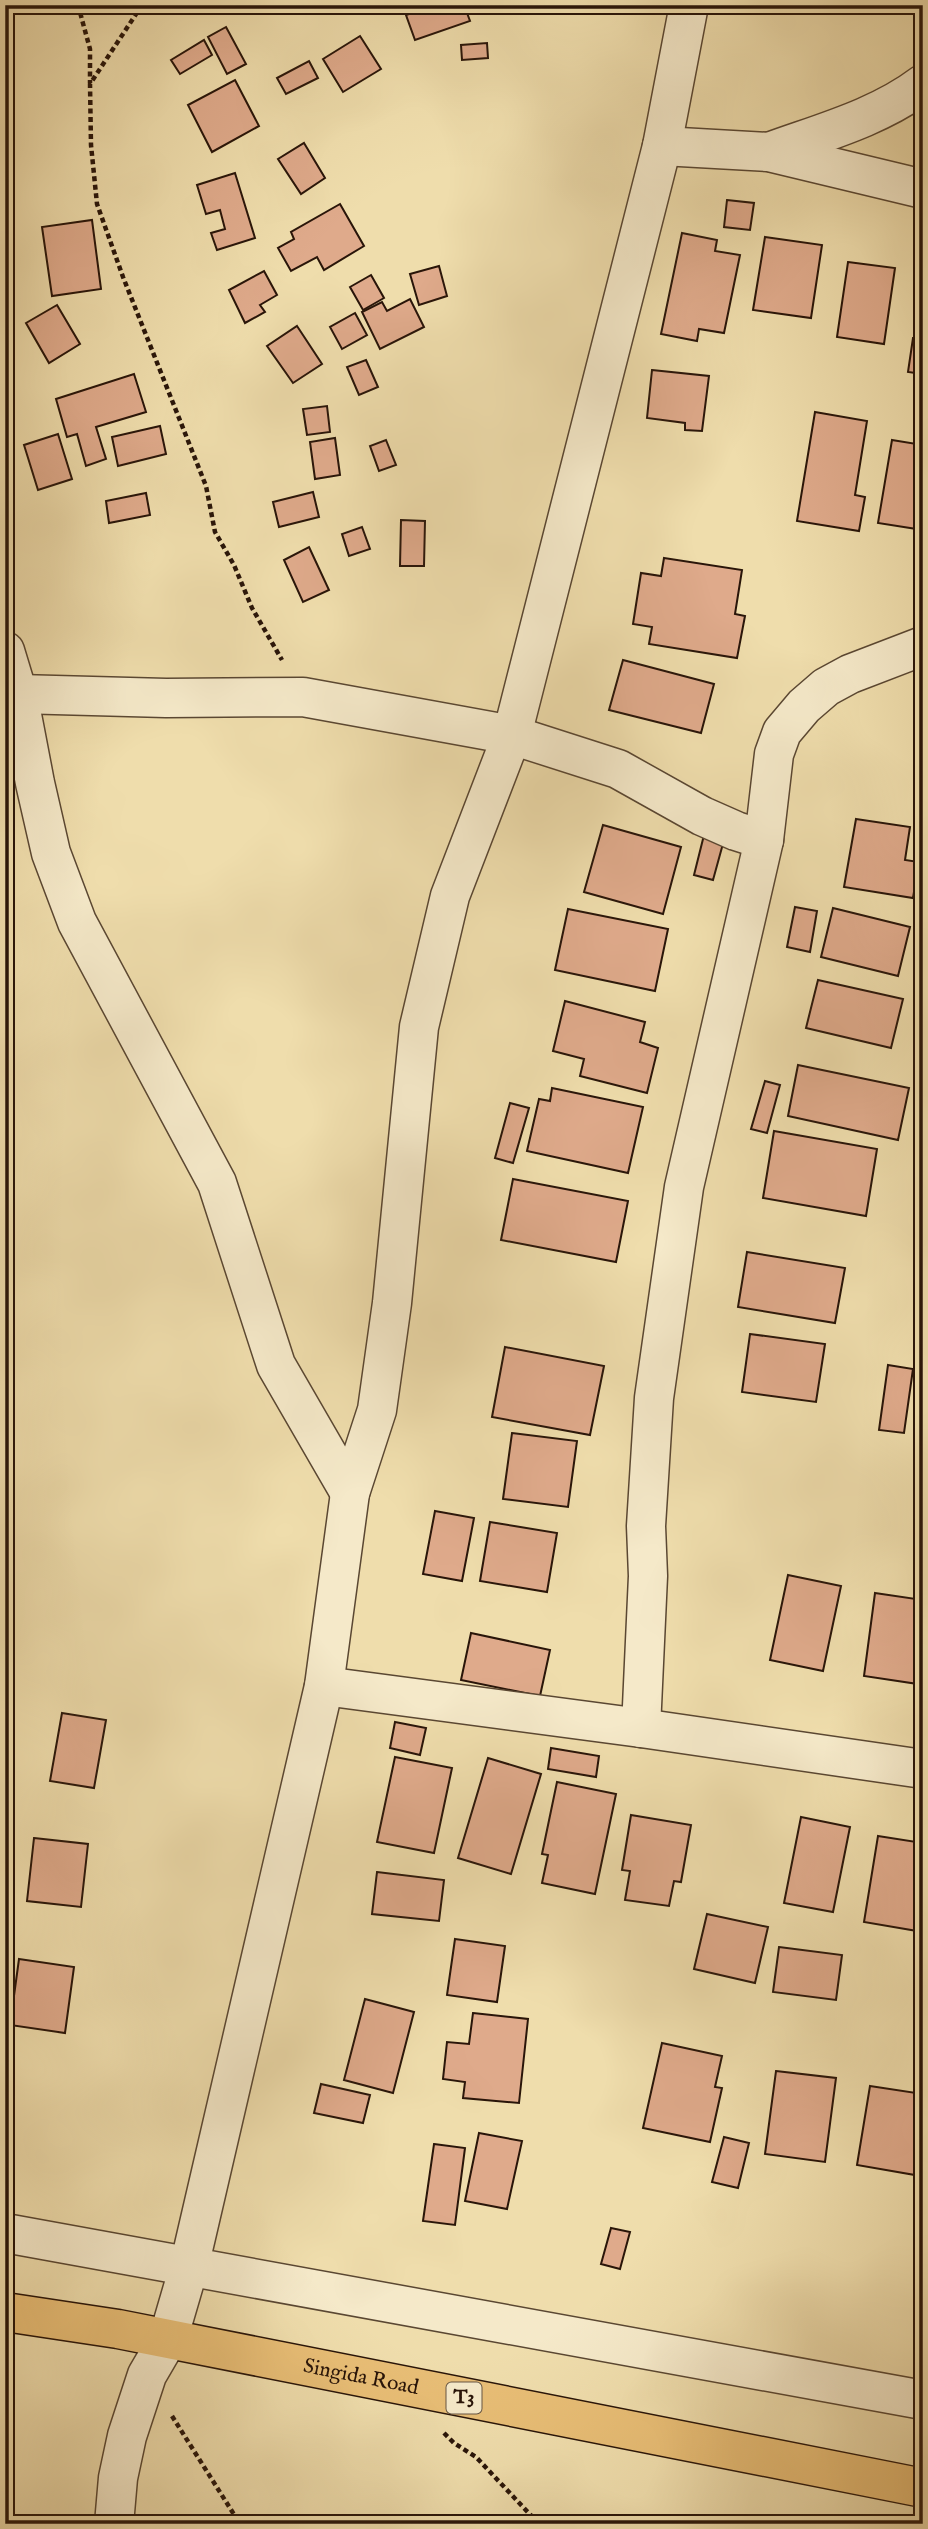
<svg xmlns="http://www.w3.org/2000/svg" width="928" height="2529" viewBox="0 0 928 2529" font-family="'IM FELL English',serif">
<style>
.building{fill:#dfaa8b;stroke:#291509;stroke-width:2}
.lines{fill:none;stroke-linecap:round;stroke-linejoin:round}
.minor-casing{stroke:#5a4732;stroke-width:41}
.highway-casing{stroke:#291509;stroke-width:41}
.path{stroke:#291509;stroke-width:4.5;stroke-dasharray:5 3.5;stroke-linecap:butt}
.minor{stroke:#f5e9c9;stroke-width:38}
.highway{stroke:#e8be76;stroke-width:38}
.labels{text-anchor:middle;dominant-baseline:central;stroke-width:7;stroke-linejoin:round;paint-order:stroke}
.shield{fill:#f5e9c9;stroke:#665543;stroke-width:2}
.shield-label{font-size:19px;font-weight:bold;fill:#291509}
.street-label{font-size:21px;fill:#291509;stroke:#f5e9c9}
</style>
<rect width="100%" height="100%" fill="#efddac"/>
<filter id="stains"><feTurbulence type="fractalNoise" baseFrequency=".00286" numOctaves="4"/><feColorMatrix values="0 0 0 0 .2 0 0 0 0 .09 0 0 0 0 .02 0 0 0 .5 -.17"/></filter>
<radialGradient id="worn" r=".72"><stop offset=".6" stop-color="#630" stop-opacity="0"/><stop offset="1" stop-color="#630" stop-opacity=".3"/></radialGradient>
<g class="building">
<path d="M435 5H464L470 21 415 40 406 15Z"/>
<path d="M226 27 246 64 227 74 208 37Z"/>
<path d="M360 36 381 69 343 92 323 59Z"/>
<path d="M204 40 212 55 180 74 171 60Z"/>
<path d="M487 43 488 58 462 60 461 45Z"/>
<path d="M309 61 318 78 286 94 277 78Z"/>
<path d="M235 80 259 126 212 152 188 105Z"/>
<path d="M304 143 325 178 301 194 278 159Z"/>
<path d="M235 173 255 238 217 250 211 233 225 229 220 210 206 214 197 185Z"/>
<path d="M727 200 754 203 750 230 724 227Z"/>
<path d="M340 204 364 246 324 270 317 257 291 271 278 248 294 239 291 232Z"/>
<path d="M92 220 101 289 52 296 42 227Z"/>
<path d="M682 233 717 240 715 251 740 255 724 333 699 329 697 341 661 334Z"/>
<path d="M765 237 822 245 811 318 753 310Z"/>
<path d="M848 262 895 268 884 344 837 337Z"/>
<path d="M439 266 447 296 419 305 410 274Z"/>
<path d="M264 271 277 295 260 305 265 312 245 323 229 290Z"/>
<path d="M371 275 384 298 363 310 350 287Z"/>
<path d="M410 299 424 327 380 349 362 312 382 302 387 311Z"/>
<path d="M57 305 80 344 49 363 26 323Z"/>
<path d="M355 313 367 335 342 349 330 327Z"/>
<path d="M923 314V374L908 372 913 338H919Z"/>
<path d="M297 326 322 364 293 383 267 346Z"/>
<path d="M366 360 378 387 359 395 347 367Z"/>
<path d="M652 370 709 376 702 431 685 430V423L647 418Z"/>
<path d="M134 374 146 412 96 427 106 459 86 466 77 434 67 437 56 399Z"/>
<path d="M327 406 330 432 307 435 303 409Z"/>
<path d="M815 412 867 421 855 495 865 497 859 531 797 521Z"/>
<path d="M160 426 166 454 118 466 112 437Z"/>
<path d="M58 434 72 479 38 490 24 445Z"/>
<path d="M335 438 340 475 315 479 310 442Z"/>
<path d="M386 440 396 465 379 471 370 446Z"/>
<path d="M892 440 923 445V530L878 523Z"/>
<path d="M313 492 319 517 279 527 273 502Z"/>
<path d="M146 493 150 515 109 523 106 501Z"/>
<path d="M401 520 425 521 424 566H400Z"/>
<path d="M362 527 370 549 349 556 342 534Z"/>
<path d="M309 547 329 590 303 602 284 560Z"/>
<path d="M664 558 742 570 735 614 745 616 737 658 649 644 652 627 633 624 641 573 661 576Z"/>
<path d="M623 660 714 684 701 733 609 710Z"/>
<path d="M856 819 910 827 905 860 919 862 913 898 844 887Z"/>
<path d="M603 825 681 847 663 914 584 892Z"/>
<path d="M704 835 724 840 713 880 694 875Z"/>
<path d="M795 907 817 911 810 952 787 947Z"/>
<path d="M833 908 910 927 898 976 821 957Z"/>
<path d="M568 909 668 929 655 991 555 970Z"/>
<path d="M818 980 903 999 891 1048 806 1028Z"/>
<path d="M565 1001 645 1022 640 1042 658 1048 647 1093 580 1076 584 1059 553 1051Z"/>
<path d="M798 1065 909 1088 898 1140 788 1116Z"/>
<path d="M765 1081 780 1085 767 1133 751 1129Z"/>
<path d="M552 1088 643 1107 628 1173 527 1151 539 1099 550 1101Z"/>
<path d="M510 1103 529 1108 513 1163 495 1158Z"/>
<path d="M774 1131 877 1149 866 1216 763 1198Z"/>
<path d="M513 1179 628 1201 616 1262 501 1240Z"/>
<path d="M747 1252 845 1268 835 1323 738 1307Z"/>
<path d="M750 1334 825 1344 816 1402 742 1392Z"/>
<path d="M505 1347 604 1366 590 1435 492 1417Z"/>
<path d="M888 1365 913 1369 904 1433 879 1430Z"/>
<path d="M923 1379V1421L915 1420Z"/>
<path d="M512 1433 577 1441 568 1507 503 1499Z"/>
<path d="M435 1511 474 1518 462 1581 423 1574Z"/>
<path d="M490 1522 557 1533 547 1592 480 1581Z"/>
<path d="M788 1575 841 1586 823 1671 770 1660Z"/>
<path d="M875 1593 923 1600V1652L918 1684 864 1676Z"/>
<path d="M471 1633 550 1650 540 1696 461 1680Z"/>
<path d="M62 1713 106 1720 94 1788 50 1781Z"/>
<path d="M395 1722 426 1728 420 1755 390 1748Z"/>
<path d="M551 1748 599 1756 596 1777 548 1769Z"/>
<path d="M395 1757 452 1768 434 1853 377 1842Z"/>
<path d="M488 1758 541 1774 511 1874 458 1858Z"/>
<path d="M557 1782 616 1794 595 1894 542 1883 548 1855 542 1854Z"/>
<path d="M631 1815 691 1825 681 1882 674 1881 669 1906 625 1900 630 1871 622 1870Z"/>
<path d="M801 1817 850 1827 833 1912 784 1903Z"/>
<path d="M878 1836 923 1843V1932L864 1922Z"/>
<path d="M34 1838 88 1844 81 1907 27 1901Z"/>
<path d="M377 1872 444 1880 439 1921 372 1914Z"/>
<path d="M707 1914 768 1927 755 1983 694 1969Z"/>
<path d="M455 1939 505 1946 497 2002 447 1995Z"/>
<path d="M779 1947 842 1955 836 2000 773 1992Z"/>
<path d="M19 1959 74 1967 65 2033 10 2025Z"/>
<path d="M365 1999 414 2012 393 2093 344 2080Z"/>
<path d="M473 2013 528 2019 519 2103 463 2098 465 2082 443 2079 447 2042 469 2044Z"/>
<path d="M662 2043 722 2056 715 2087 722 2088 710 2142 643 2128Z"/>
<path d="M776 2071 836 2078 825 2162 765 2154Z"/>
<path d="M321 2084 370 2095 363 2123 314 2113Z"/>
<path d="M870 2086 923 2094V2125L915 2175 857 2165Z"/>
<path d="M479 2133 522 2141 507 2209 465 2201Z"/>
<path d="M724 2137 749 2143 738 2188 712 2182Z"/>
<path d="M434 2144 465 2148 455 2225 423 2221Z"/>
<path d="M611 2228 630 2232 620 2269 601 2264Z"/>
</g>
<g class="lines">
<defs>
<g id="minor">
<path d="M662 146 769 152 923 189"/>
<path d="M769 152C821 133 878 118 923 84"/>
<path d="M5 651 18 694 35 783 51 853 77 922 217 1183 276 1365 350 1493"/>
<path d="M18 694 166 698 303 697 512 735 618 769 702 816 736 831 764 840"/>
<path d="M324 1686 641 1728 923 1769"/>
<path d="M641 1728 648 1576 646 1526 654 1398 684 1187 764 840 774 754 782 732 804 706 826 687 850 674 923 646"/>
<path d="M5 2233 923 2400"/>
<path d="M114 2524 118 2478 127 2436 147 2375 168 2339 189 2267 324 1686 350 1493 377 1410 392 1303 419 1027 450 896 512 735 662 146 689 5"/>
</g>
<g id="highway">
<path id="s1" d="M5 2312 118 2329 923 2488"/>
</g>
</defs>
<use href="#minor" class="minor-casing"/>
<use href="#highway" class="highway-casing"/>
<g class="path">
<path d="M78 5 90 49V83"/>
<path d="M142 5 90 84 91 145 97 204 123 277 206 486 215 532 234 565 252 608 282 660"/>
<path d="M172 2416 240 2524"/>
<path d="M444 2433 454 2443 476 2457 539 2524"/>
</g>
<use href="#minor" class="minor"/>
<use href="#highway" class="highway"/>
</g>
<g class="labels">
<rect class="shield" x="446.5" y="2382.5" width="35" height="31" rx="5"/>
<g class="shield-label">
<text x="464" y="2398">T3</text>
</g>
<g class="street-label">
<text stroke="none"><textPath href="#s1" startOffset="362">Singida Road</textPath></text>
</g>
</g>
<rect width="928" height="2529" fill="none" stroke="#efddac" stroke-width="28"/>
<rect x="7" y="7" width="914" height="2515" fill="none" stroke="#291509" stroke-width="3.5"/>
<rect x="14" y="14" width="900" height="2501" fill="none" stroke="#291509" stroke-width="2"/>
<rect width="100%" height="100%" filter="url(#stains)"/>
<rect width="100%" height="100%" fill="url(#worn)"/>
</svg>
